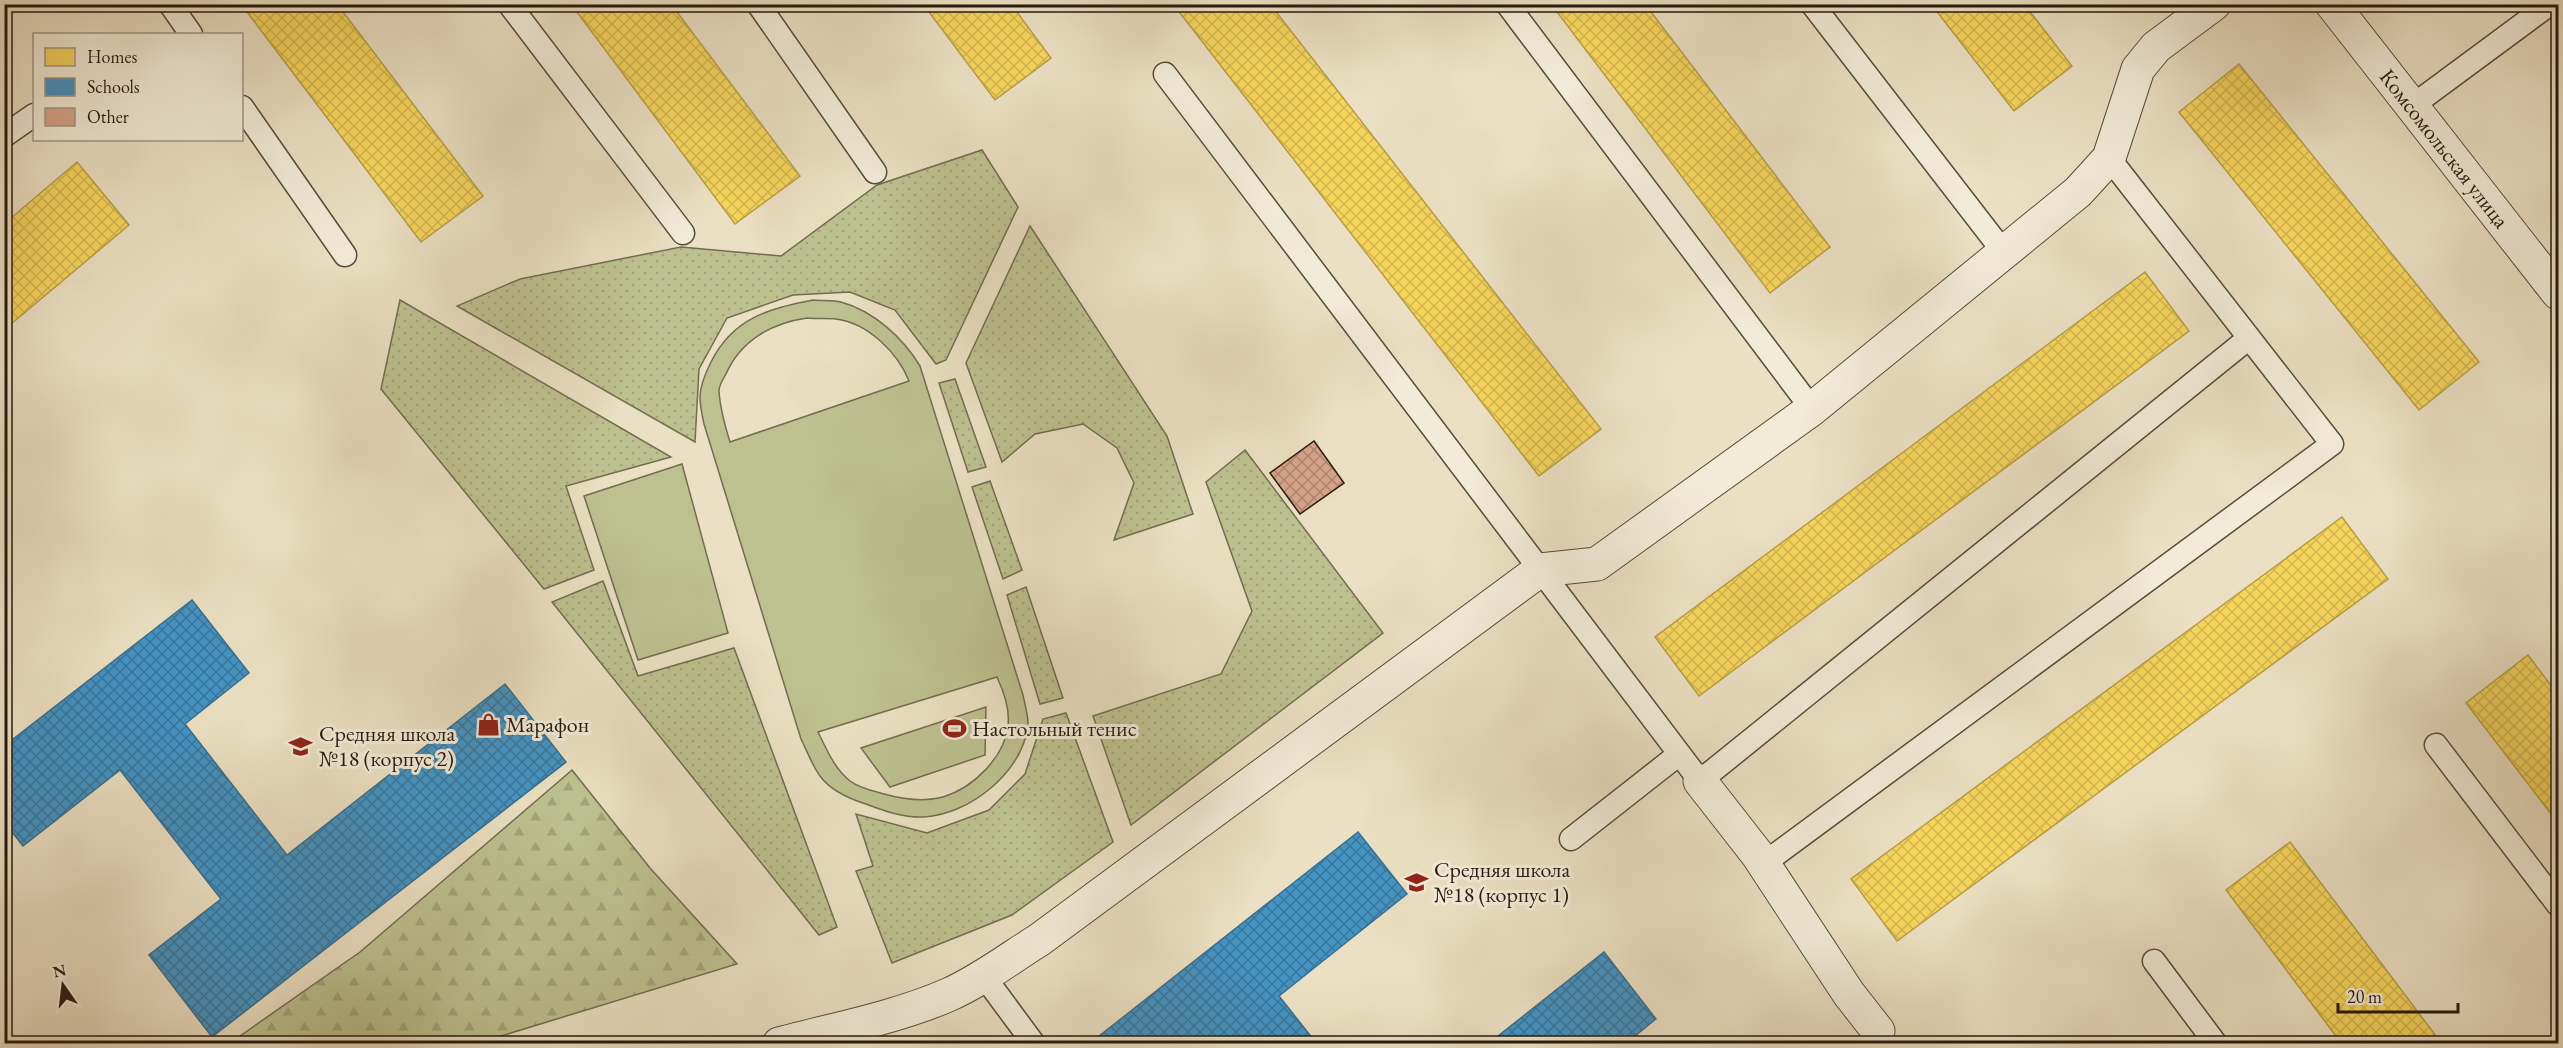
<svg xmlns="http://www.w3.org/2000/svg" width="2563" height="1048" viewBox="0 0 2563 1048" font-family="'EB Garamond',serif">
<style>
.grass{fill:url(#grass-dots);stroke:#726d50;stroke-width:1.5}
.forest{fill:url(#forest-firs);stroke:#726d50;stroke-width:1.5}
.pitch{fill:#bdc190;stroke:#726d50;stroke-width:1.5;fill-rule:evenodd}
.homes{fill:url(#homes-cross-hatch);stroke:#b89d45;stroke-width:1.5}
.schools{fill:url(#schools-cross-hatch);stroke:#3b6e8d;stroke-width:1.5}
.building{fill:url(#building-cross-hatch);stroke:#27190f;stroke-width:1.5}
.lines{fill:none;stroke-linecap:round;stroke-linejoin:round}
.service-casing{stroke:#584b3c;stroke-width:25}
.minor-casing{stroke:#584b3c;stroke-width:35}
.tertiary-casing{stroke:#584b3c;stroke-width:35}
.service{stroke:#f2ebd8;stroke-width:22}
.minor{stroke:#f2ebd8;stroke-width:33}
.tertiary{stroke:#f2ebd8;stroke-width:33}
.labels{text-anchor:middle;dominant-baseline:central;stroke-width:6;stroke-linejoin:round;paint-order:stroke}
.street-label{font-size:22px;fill:#27190f;stroke:#f2ebd8}
.poi-label{font-size:22px;fill:#27190f;stroke:#f2ebd8;text-anchor:start}
</style>
<defs>
<pattern id="grass-dots" width="8" height="8" patternUnits="userSpaceOnUse" patternTransform="scale(1.5)"><rect width="8" height="8" fill="#bdc190"/><path d="M2 2h.1M6 6h.1" fill="none" stroke="#a2a57b" stroke-width="1.8" stroke-linecap="round"/></pattern>
<pattern id="forest-firs" width="22" height="20" patternUnits="userSpaceOnUse" patternTransform="scale(1.5)"><rect width="22" height="20" fill="#bdc190"/><path d="M5 1l3.5 6h-7zM16 11l3.5 6h-7z" fill="#a2a57b"/></pattern>
<pattern id="homes-cross-hatch" width="8" height="8" patternUnits="userSpaceOnUse" patternTransform="scale(1.5)"><rect width="8" height="8" fill="#f6d55c"/><path d="M0 0l8 8M0 8l8-8" fill="none" stroke="#d3b64f"/></pattern>
<pattern id="schools-cross-hatch" width="8" height="8" patternUnits="userSpaceOnUse" patternTransform="scale(1.5)"><rect width="8" height="8" fill="#4393c3"/><path d="M0 0l8 8M0 8l8-8" fill="none" stroke="#38779d"/></pattern>
<pattern id="building-cross-hatch" width="8" height="8" patternUnits="userSpaceOnUse" patternTransform="scale(1.5)"><rect width="8" height="8" fill="#d6a48a"/><path d="M0 0l8 8M0 8l8-8" fill="none" stroke="#ae856f"/></pattern>
</defs>
<rect width="100%" height="100%" fill="#ebe0c3"/>
<filter id="stains"><feTurbulence type="fractalNoise" baseFrequency=".00333" numOctaves="4"/><feColorMatrix values="0 0 0 0 .2 0 0 0 0 .09 0 0 0 0 .02 0 0 0 .5 -.17"/></filter>
<radialGradient id="worn" r=".72"><stop offset=".6" stop-color="#630" stop-opacity="0"/><stop offset="1" stop-color="#630" stop-opacity=".3"/></radialGradient>
<g class="grass">
<path d="M982 150 1018 207 946 360 936 364 895 310 850 292 793 295 727 318 699 369 695 442 457 306 520 279 681 247 781 256 877 185Z"/>
<path d="M1030 226 1167 436 1193 514 1114 540 1134 483 1117 448 1083 424 1035 434 1002 462 966 363Z"/>
<path d="M400 300 671 457 566 486 594 570 544 589 381 389Z"/>
<path d="M955 379 986 467 968 472 939 383Z"/>
<path d="M1245 450 1383 633 1131 825 1093 716 1221 674 1252 611 1206 482Z"/>
<path d="M990 481 1022 570 1003 579 972 487Z"/>
<path d="M603 581 638 676 734 648 837 927 819 935 552 602Z"/>
<path d="M1026 587 1063 698 1040 704 1007 595Z"/>
<path d="M1066 713 1113 842 1012 915 892 963 856 871 873 866 856 814 927 833 989 810 1025 774 1043 719Z"/>
</g>
<path class="forest" d="M572 770 650 868 737 964 478 1043H230L360 952Z"/>
<g class="pitch">
<path d="M813 300C822 301 833 300 841 302 874 311 903 338 920 366L1023 695C1025 705 1029 718 1028 727 1020 774 970 814 924 817 904 818 884 811 866 804 850 799 830 790 820 776 812 765 807 751 801 739L704 424C702 415 700 406 700 397 700 385 706 372 711 362 733 318 768 309 813 300ZM807 318C816 319 826 318 836 319 868 323 898 353 909 381L730 442C725 426 720 408 719 391 719 385 723 379 726 374 741 340 772 323 807 318ZM997 677C1003 690 1010 710 1008 725 1005 757 973 788 943 797 925 802 902 799 884 794 873 791 859 788 850 781 834 768 827 750 818 732Z"/>
<path d="M682 464 728 633 638 660 584 496Z"/>
<path d="M986 707 985 755 890 787 861 748Z"/>
</g>
<g class="homes">
<path d="M241 4H337L483 196 421 242Z"/>
<path d="M571 4H671L800 176 735 224Z"/>
<path d="M923 4H1011L1051 58 995 100Z"/>
<path d="M1173 4H1270L1601 429 1539 476Z"/>
<path d="M1551 4H1645L1830 247 1770 293Z"/>
<path d="M1931 4H2024L2072 66 2014 111Z"/>
<path d="M2239 64 2479 362 2419 410 2179 112Z"/>
<path d="M77 162 129 225 4 330V224Z"/>
<path d="M2145 272 2189 331 1699 696 1655 637Z"/>
<path d="M2342 517 2388 579 1897 941 1851 879Z"/>
<path d="M2528 655 2558 695V823L2466 703Z"/>
<path d="M2290 842 2442 1044H2342L2226 890Z"/>
<path d="M2053 1036 2059 1044H2043Z"/>
</g>
<g class="schools">
<path d="M192 600 249 673 185 724 287 855 505 684 566 762 212 1037 149 955 221 899 120 770 23 846 4 822V746Z"/>
<path d="M1358 832 1407 894 1279 996 1317 1044H1089Z"/>
<path d="M1604 952 1656 1019 1625 1044H1488Z"/>
</g>
<path class="building" d="M1314 441 1344 483 1300 514 1270 473Z"/>
<g class="lines">
<defs>
<g id="service">
<path d="M170 4 191 34"/>
<path d="M509 4 683 233"/>
<path d="M758 4 875 172"/>
<path d="M1507 4 1812 409"/>
<path d="M1812 4 2005 254"/>
<path d="M1165 74 1700 781 2249 338"/>
<path d="M2412 106 2550 4"/>
<path d="M242 107 345 255"/>
<path d="M4 136 34 115"/>
<path d="M2436 745 2558 905"/>
<path d="M1571 839 1678 755"/>
<path d="M1763 864 2332 444 2109 158"/>
<path d="M2154 961 2216 1044"/>
<path d="M983 975 1034 1044"/>
</g>
<g id="minor">
<path d="M1700 781 1757 854 1849 994 1878 1031"/>
<path d="M779 1044C835 1029 895 1018 948 995 980 981 1010 958 1039 940L1540 570 1597 564 1812 409 2078 192 2109 158 2138 69 2156 47 2214 4"/>
</g>
<g id="tertiary">
<path id="s1" d="M2332 4 2558 293"/>
</g>
</defs>
<use href="#service" class="service-casing"/>
<use href="#minor" class="minor-casing"/>
<use href="#tertiary" class="tertiary-casing"/>
<use href="#service" class="service"/>
<use href="#minor" class="minor"/>
<use href="#tertiary" class="tertiary"/>
</g>
<defs>
<symbol id="shop-bare" viewBox="-9 -9 18 18"><path d="M-5-2.5h2.3a2.7 3.5 0 0 1 5.4 0H5L5.5 6h-11ZM-1.5-2.5h3a1.5 2.3 0 0 0-3 0Z" fill="#8f2418" stroke="#f2ebd8" stroke-width="2.5" paint-order="stroke"/></symbol>
<symbol id="stadium-bare" viewBox="-9 -9 18 18"><path d="M0-5a6.5 5 0 1 0 0 10a6.5 5 0 1 0 0-10ZM-3.5-1.8h7v3.6h-7Z" fill="#8f2418" stroke="#f2ebd8" stroke-width="2.5" paint-order="stroke"/></symbol>
<symbol id="school-bare" viewBox="-9 -9 18 18"><path d="M0-5L7-2L0 1L-7-2ZM-4 1L0 2.5L4 1V4Q0 6-4 4Z" fill="#8f2418" stroke="#f2ebd8" stroke-width="2.5" paint-order="stroke"/></symbol>
</defs>
<g fill-rule="evenodd">
<use href="#shop-bare" x="472" y="708" width="33" height="33"/>
<use href="#stadium-bare" x="938" y="712" width="33" height="33"/>
<use href="#school-bare" x="284" y="730" width="33" height="33"/>
<use href="#school-bare" x="1400" y="866" width="33" height="33"/>
</g>
<g class="labels">
<g class="street-label">
<text stroke="none"><textPath href="#s1" startOffset="183">Комсомольская улица</textPath></text>
</g>
<g class="poi-label">
<text x="506" y="724">Марафон</text>
<text x="972" y="728">Настольный тенис</text>
<text x="319" y="733">Средняя школа<tspan x="319" dy="25">№18 (корпус 2)</tspan></text>
<text x="1434" y="869">Средняя школа<tspan x="1434" dy="25">№18 (корпус 1)</tspan></text>
</g>
</g>
<rect width="2563" height="1048" fill="none" stroke="#ebe0c3" stroke-width="24"/>
<rect x="6" y="6" width="2551" height="1036" fill="none" stroke="#27190f" stroke-width="3"/>
<rect x="12" y="12" width="2539" height="1024" fill="none" stroke="#27190f" stroke-width="1.5"/>
<rect x="33" y="33" width="210" height="108" fill="#f2ebd8" stroke="#a19788" stroke-width="1.5"/>
<rect x="45" y="48" width="30" height="18" fill="#f6d55c" stroke="#a19788" stroke-width="1.5"/>
<text x="87" y="63" font-size="18" fill="#27190f">Homes</text>
<rect x="45" y="78" width="30" height="18" fill="#4393c3" stroke="#a19788" stroke-width="1.5"/>
<text x="87" y="93" font-size="18" fill="#27190f">Schools</text>
<rect x="45" y="108" width="30" height="18" fill="#d6a48a" stroke="#a19788" stroke-width="1.5"/>
<text x="87" y="123" font-size="18" fill="#27190f">Other</text>
<g transform="translate(63 985) rotate(346)" stroke="#f2ebd8" stroke-width="4.5" paint-order="stroke">
<path d="M0-4.5L10 22L0 15L-10 22Z" fill="#27190f"/>
<text y="-9" font-size="16" font-weight="bold" text-anchor="middle" fill="#27190f">N</text>
</g>
<path d="M2338 1003v9h120v-9" fill="none" stroke="#27190f" stroke-width="3"/>
<text x="2347" y="1003" font-size="18" fill="#27190f" stroke="#f2ebd8" stroke-width="4.5" paint-order="stroke">20 m</text>
<rect width="100%" height="100%" filter="url(#stains)"/>
<rect width="100%" height="100%" fill="url(#worn)"/>
</svg>
